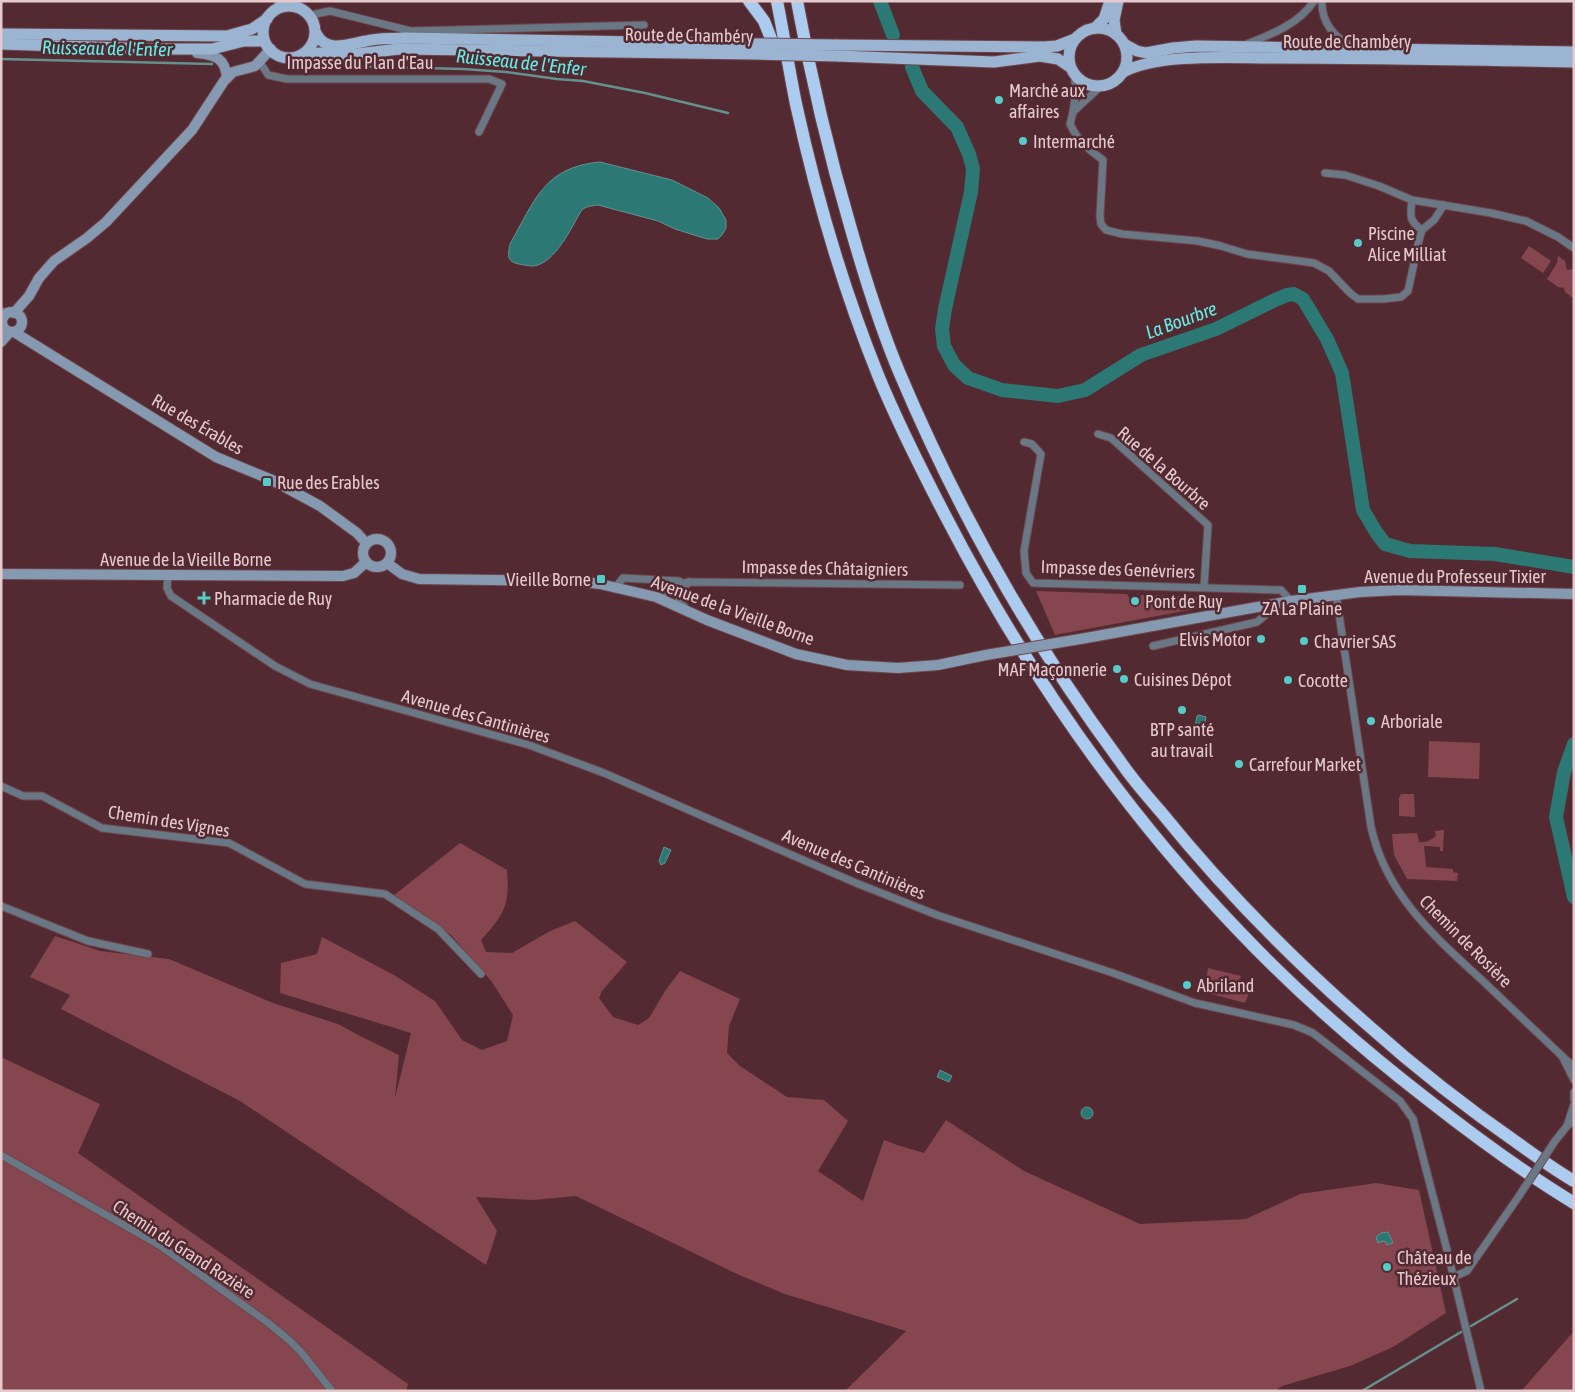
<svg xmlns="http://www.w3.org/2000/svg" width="1575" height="1392" viewBox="0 0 1575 1392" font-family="'Asap Condensed',sans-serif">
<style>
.green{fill:#854650}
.water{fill:#2c7874;stroke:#64918f}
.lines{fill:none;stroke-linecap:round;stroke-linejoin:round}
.stream{stroke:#64918f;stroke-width:2.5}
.river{stroke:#2c7874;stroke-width:14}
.street-casing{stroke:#6d474d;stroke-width:9}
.secondary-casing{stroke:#6d474d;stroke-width:12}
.primary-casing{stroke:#6d474d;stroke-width:13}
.highway-casing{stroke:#6d474d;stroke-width:14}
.street{stroke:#6a7785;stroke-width:7}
.secondary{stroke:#859ab0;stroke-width:10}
.primary{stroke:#9ab4d1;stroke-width:11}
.highway{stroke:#acccef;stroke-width:12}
.street-bridge-casing{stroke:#6d474d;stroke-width:9;stroke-linecap:butt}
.secondary-bridge-casing{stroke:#6d474d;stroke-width:12;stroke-linecap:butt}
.primary-bridge-casing{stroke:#6d474d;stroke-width:13;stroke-linecap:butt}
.street-bridge{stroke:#6a7785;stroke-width:7}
.secondary-bridge{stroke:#859ab0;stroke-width:10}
.primary-bridge{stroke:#9ab4d1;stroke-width:11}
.poi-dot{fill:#54cdc8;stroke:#532a31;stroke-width:2}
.labels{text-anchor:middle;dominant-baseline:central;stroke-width:5;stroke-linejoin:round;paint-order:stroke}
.street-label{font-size:18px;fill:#e5cacd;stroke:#532a31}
.poi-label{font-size:18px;fill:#e5cacd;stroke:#532a31;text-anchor:start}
.water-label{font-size:19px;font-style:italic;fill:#60eee8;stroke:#532a31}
</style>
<rect width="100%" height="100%" fill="#532a31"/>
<g class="green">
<path d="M1529 246 1551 261 1543 273 1521 258Z"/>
<path d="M1558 256 1565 261 1567 270 1574 269V299L1565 292 1564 288 1558 287 1547 279 1557 263Z"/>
<path d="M1036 591 1127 594 1133 605 1140 604 1141 595 1209 597 1211 606 1055 635Z"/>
<path d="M1429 741 1480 743 1479 779 1428 777Z"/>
<path d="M1401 794H1414L1415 817 1399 816V798Z"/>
<path d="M1444 830 1443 851H1440V847L1424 846 1426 867 1453 869V872L1458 873 1457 881 1407 879 1394 855 1392 834 1417 833 1419 842C1426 843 1431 840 1436 836L1435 831Z"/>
<path d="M460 843 507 870C510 905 504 915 481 940L486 952 512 953 550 931 575 921 627 962 602 991 599 998 613 1017 638 1025 649 1018 665 991 680 971 740 999 729 1026 727 1053 740 1066 787 1097 824 1100 848 1121 818 1171 863 1201 884 1140 897 1145 924 1153 946 1120 1024 1171 1140 1224 1246 1219 1300 1194 1376 1183 1419 1190 1446 1313 1393 1347 1350 1366 1282 1386 1275 1391H845L906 1331 785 1294 737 1274 576 1196 533 1200 476 1197 497 1231 486 1265 240 1101 61 1009 70 995 30 977 55 936 100 951 169 959 273 1003 338 1024 360 1036 399 1055 395 1098 411 1033 280 993 281 963 317 954 322 937 394 975 435 1001 462 1040 482 1050 507 1041 513 1015 492 982 451 935 393 896Z"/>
<path d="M1208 968 1241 976 1238 987 1206 979Z"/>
<path d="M1205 983 1249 993 1245 1003 1204 992Z"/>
<path d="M1 1057 100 1104 78 1153 408 1384 406 1391H1Z"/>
<path d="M1574 1331V1391H1521L1522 1390Z"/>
</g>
<g class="water">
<path d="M600 162 672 180 708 198 719 208 726 220V228L722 235 718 239H707L675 229 658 221 598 205C591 206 586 206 581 211 572 227 555 263 534 266 530 266 523 265 519 264 506 262 508 254 510 244 535 200 544 167 600 162Z"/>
<path d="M1199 715 1206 717 1203 733 1194 732 1197 716Z"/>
<path d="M664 847 671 850 665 863 661 865 659 861Z"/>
<path d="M940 1070 952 1076 949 1082 937 1077Z"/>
<circle cx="1087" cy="1113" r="6"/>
<path d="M1388 1232 1393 1243 1387 1245 1386 1242 1383 1241 1378 1243 1376 1237 1381 1233Z"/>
</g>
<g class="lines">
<g class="stream">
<path d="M1 59 212 64"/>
<path d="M307 65 463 69 506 72 557 79 583 81 645 93 728 113"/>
<path d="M1471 1326 1517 1299"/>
<path d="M1362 1391 1461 1332"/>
</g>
<g class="river">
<path d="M880 1 893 35"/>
<path d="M912 67 922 91 957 127 969 154 973 169 971 192 945 309 942 329 944 346 954 365 968 378 1002 390 1058 396 1085 390 1141 355 1216 329 1275 300 1287 295 1294 294 1303 299 1327 339 1342 373 1363 510 1376 532 1385 544 1410 551 1495 554 1574 567"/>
<path d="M1574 744 1564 772 1556 817 1574 897"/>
</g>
<defs>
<g id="street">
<path d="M1322 1C1321 21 1334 39 1353 46"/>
<path d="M311 15 330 11 411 31 644 25"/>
<path d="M1247 44C1272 34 1299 24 1314 1"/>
<path d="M260 62 268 75 287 79H489L502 84 479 132"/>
<path d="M1074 72 1076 91 1073 112 1101 86"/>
<path d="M1073 112 1070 124C1078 141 1088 149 1103 160L1100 216 1101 224 1106 230 1122 234 1198 241 1221 246 1247 254 1314 263 1329 271 1350 293 1358 299H1383L1401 297 1408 291 1419 240 1422 230 1434 220 1444 205"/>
<path d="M1325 173 1345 175 1379 186 1412 200 1491 213 1526 221 1558 237 1574 248"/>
<path d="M1412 200C1410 216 1409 221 1422 230"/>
<path d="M1 311 8 313"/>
<path d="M1 322 2 323"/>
<path d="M1098 434 1111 438 1208 525 1204 587"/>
<path d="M1024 442 1032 444 1041 454 1024 551 1026 573 1033 583 1281 590 1291 601"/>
<path d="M168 575 167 588 171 596 275 666 310 684 529 745 604 773 856 883 937 915 1113 973 1195 1003 1294 1025 1313 1033 1400 1101 1413 1119 1447 1250 1481 1391"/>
<path d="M615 588 623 578 679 581"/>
<path d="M1336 594 1371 827C1386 895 1435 937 1484 982 1510 1007 1536 1031 1562 1056"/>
<path d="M656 597 666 593 674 585 689 582 960 585"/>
<path d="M687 610 679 600 680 591 689 582"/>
<path d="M1153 646 1257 622 1268 613 1269 605"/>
<path d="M1 786 23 796H42L102 828 229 843 305 884 385 894 438 929 481 974"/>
<path d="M1 906 88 941 148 954"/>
<path d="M1574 1067 1562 1056 1574 1080"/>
<path d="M1574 1092V1099"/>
<path d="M1574 1104 1567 1126 1574 1120"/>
<path d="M1555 1141 1567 1126"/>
<path d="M1 1155 159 1245 267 1322 289 1340 301 1352 332 1391"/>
<path d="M1453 1277 1467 1271 1519 1196"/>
</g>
<g id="secondary">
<path d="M279 8 280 1"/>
<path d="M197 53C216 55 225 58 227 78"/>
<circle cx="12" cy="322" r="10"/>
<path d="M14 313 29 296 39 278 54 261 87 238 106 222 192 130 224 81 233 72 255 66 271 49"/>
<path d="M14 332 216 457 272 480 320 506 357 533 366 543"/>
<path d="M1 342 10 332"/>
<circle cx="377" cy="553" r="14"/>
<path d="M387 563 402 574 419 579 576 581 600 584 656 597 707 620 796 654 847 665 898 668 938 665 986 655"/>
<path d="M1 574 343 576 354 573 366 562"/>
<path d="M1086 638 1291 601 1360 592 1399 590 1574 594"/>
</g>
<g id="primary">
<circle cx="289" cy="32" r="26"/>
<path d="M1095 28 1104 19 1110 1"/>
<circle cx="1098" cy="57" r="29"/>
<path d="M316 33C326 54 349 44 366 41 378 38 390 39 402 38L754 44"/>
<path d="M1 34 227 36 252 29 267 19"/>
<path d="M1116 34 1114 20 1118 1"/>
<path d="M1 44 152 49H212L244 41H264"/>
<path d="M1124 44 1137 51 1146 53 1173 48 1196 46 1574 52"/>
<path d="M836 45 1044 47 1057 46 1075 39"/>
<path d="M304 54 321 53 340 56 399 49 755 54"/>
<path d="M838 56 994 62 1040 56 1058 59 1070 67"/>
<path d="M1123 72C1160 53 1231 58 1273 58 1373 58 1474 60 1574 62"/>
</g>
<g id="highway">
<path d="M749 1 764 21 777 54"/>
<path d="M777 1C784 36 789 70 796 104 816 196 843 288 878 375 898 424 922 471 946 517 1024 667 1121 808 1238 930 1296 991 1361 1048 1427 1099 1474 1136 1523 1172 1574 1203"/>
<path d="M797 1C811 78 829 154 851 229 865 278 880 327 900 374 958 511 1031 641 1120 761 1132 779 1147 796 1161 812 1224 890 1294 961 1370 1027 1417 1069 1467 1108 1519 1144 1537 1157 1555 1170 1574 1181"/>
</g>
</defs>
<use href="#street" class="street-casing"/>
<use href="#secondary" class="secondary-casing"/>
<use href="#primary" class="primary-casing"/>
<use href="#highway" class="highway-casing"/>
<use href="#street" class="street"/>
<use href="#secondary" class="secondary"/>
<use href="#primary" class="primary"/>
<use href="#highway" class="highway"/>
<defs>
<path id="street-bridge" d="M1519 1196 1555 1141"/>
<path id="secondary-bridge" d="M986 655 1086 638"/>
<g id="primary-bridge">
<path d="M754 44 836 45"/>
<path d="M755 54 838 56"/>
</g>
</defs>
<use href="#street-bridge" class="street-bridge-casing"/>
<use href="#secondary-bridge" class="secondary-bridge-casing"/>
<use href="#primary-bridge" class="primary-bridge-casing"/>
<use href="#street-bridge" class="street-bridge"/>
<use href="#secondary-bridge" class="secondary-bridge"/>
<use href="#primary-bridge" class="primary-bridge"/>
</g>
<g class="poi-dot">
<circle cx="999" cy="100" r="5"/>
<circle cx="1023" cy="141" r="5"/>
<circle cx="1358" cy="243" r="5"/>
<rect x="262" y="477" width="10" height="10" rx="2.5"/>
<rect x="596" y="574" width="10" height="10" rx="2.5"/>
<rect x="1297" y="584" width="10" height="10" rx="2.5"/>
<path d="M201.5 590.5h5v5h5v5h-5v5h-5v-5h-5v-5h5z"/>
<circle cx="1135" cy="601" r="5"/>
<circle cx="1261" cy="639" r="5"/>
<circle cx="1304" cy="641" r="5"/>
<circle cx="1117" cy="669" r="5"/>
<circle cx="1124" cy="679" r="5"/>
<circle cx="1288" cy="680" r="5"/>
<circle cx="1182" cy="710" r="5"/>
<circle cx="1371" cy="721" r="5"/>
<circle cx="1239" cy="764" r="5"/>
<circle cx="1187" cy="985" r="5"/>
<circle cx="1387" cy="1267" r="5"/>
</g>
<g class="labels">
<g class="street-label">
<text transform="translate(689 35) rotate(1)">Route de Chambéry</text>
<text x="1347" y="41">Route de Chambéry</text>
<text x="360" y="62">Impasse du Plan d'Eau</text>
<text transform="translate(198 424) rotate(30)">Rue des Érables</text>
<text transform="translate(1164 468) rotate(41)">Rue de la Bourbre</text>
<text x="186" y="559">Avenue de la Vieille Borne</text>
<text transform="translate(825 568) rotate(1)">Impasse des Châtaigniers</text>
<text transform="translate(1118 569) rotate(2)">Impasse des Genévriers</text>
<text x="1455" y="576">Avenue du Professeur Tixier</text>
<text transform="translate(733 610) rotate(20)">Avenue de la Vieille Borne</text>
<text transform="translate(476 716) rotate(16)">Avenue des Cantinières</text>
<text transform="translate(169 821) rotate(9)">Chemin des Vignes</text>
<text transform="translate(854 864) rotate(23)">Avenue des Cantinières</text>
<text transform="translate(1466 941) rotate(45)">Chemin de Rosière</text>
<text transform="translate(184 1249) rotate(33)">Chemin du Grand Rozière</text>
</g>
<g class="poi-label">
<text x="1009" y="90">Marché aux<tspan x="1009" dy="21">affaires</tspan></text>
<text x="1033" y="141">Intermarché</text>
<text x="1368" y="233">Piscine<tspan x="1368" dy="21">Alice Milliat</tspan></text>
<text x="277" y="482">Rue des Erables</text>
<text x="591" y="579" text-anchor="end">Vieille Borne</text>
<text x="214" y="598">Pharmacie de Ruy</text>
<text x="1145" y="601">Pont de Ruy</text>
<text x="1302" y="608" text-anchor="middle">ZA La Plaine</text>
<text x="1251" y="639" text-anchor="end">Elvis Motor</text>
<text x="1314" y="641">Chavrier SAS</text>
<text x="1107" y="669" text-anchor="end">MAF Maçonnerie</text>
<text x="1134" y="679">Cuisines Dépot</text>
<text x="1298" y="680">Cocotte</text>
<text x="1381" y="721">Arboriale</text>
<text x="1182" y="729" text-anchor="middle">BTP santé<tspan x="1182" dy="21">au travail</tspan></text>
<text x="1249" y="764">Carrefour Market</text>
<text x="1197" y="985">Abriland</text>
<text x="1397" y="1257">Château de<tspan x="1397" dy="21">Thézieux</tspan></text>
</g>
<g class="water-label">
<text transform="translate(107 48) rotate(1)">Ruisseau de l'Enfer</text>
<text transform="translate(521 62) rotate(6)">Ruisseau de l'Enfer</text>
<text transform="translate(1181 320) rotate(-20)">La Bourbre</text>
</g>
</g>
<rect width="1575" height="1392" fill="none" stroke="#e5cacd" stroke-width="5"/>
</svg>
